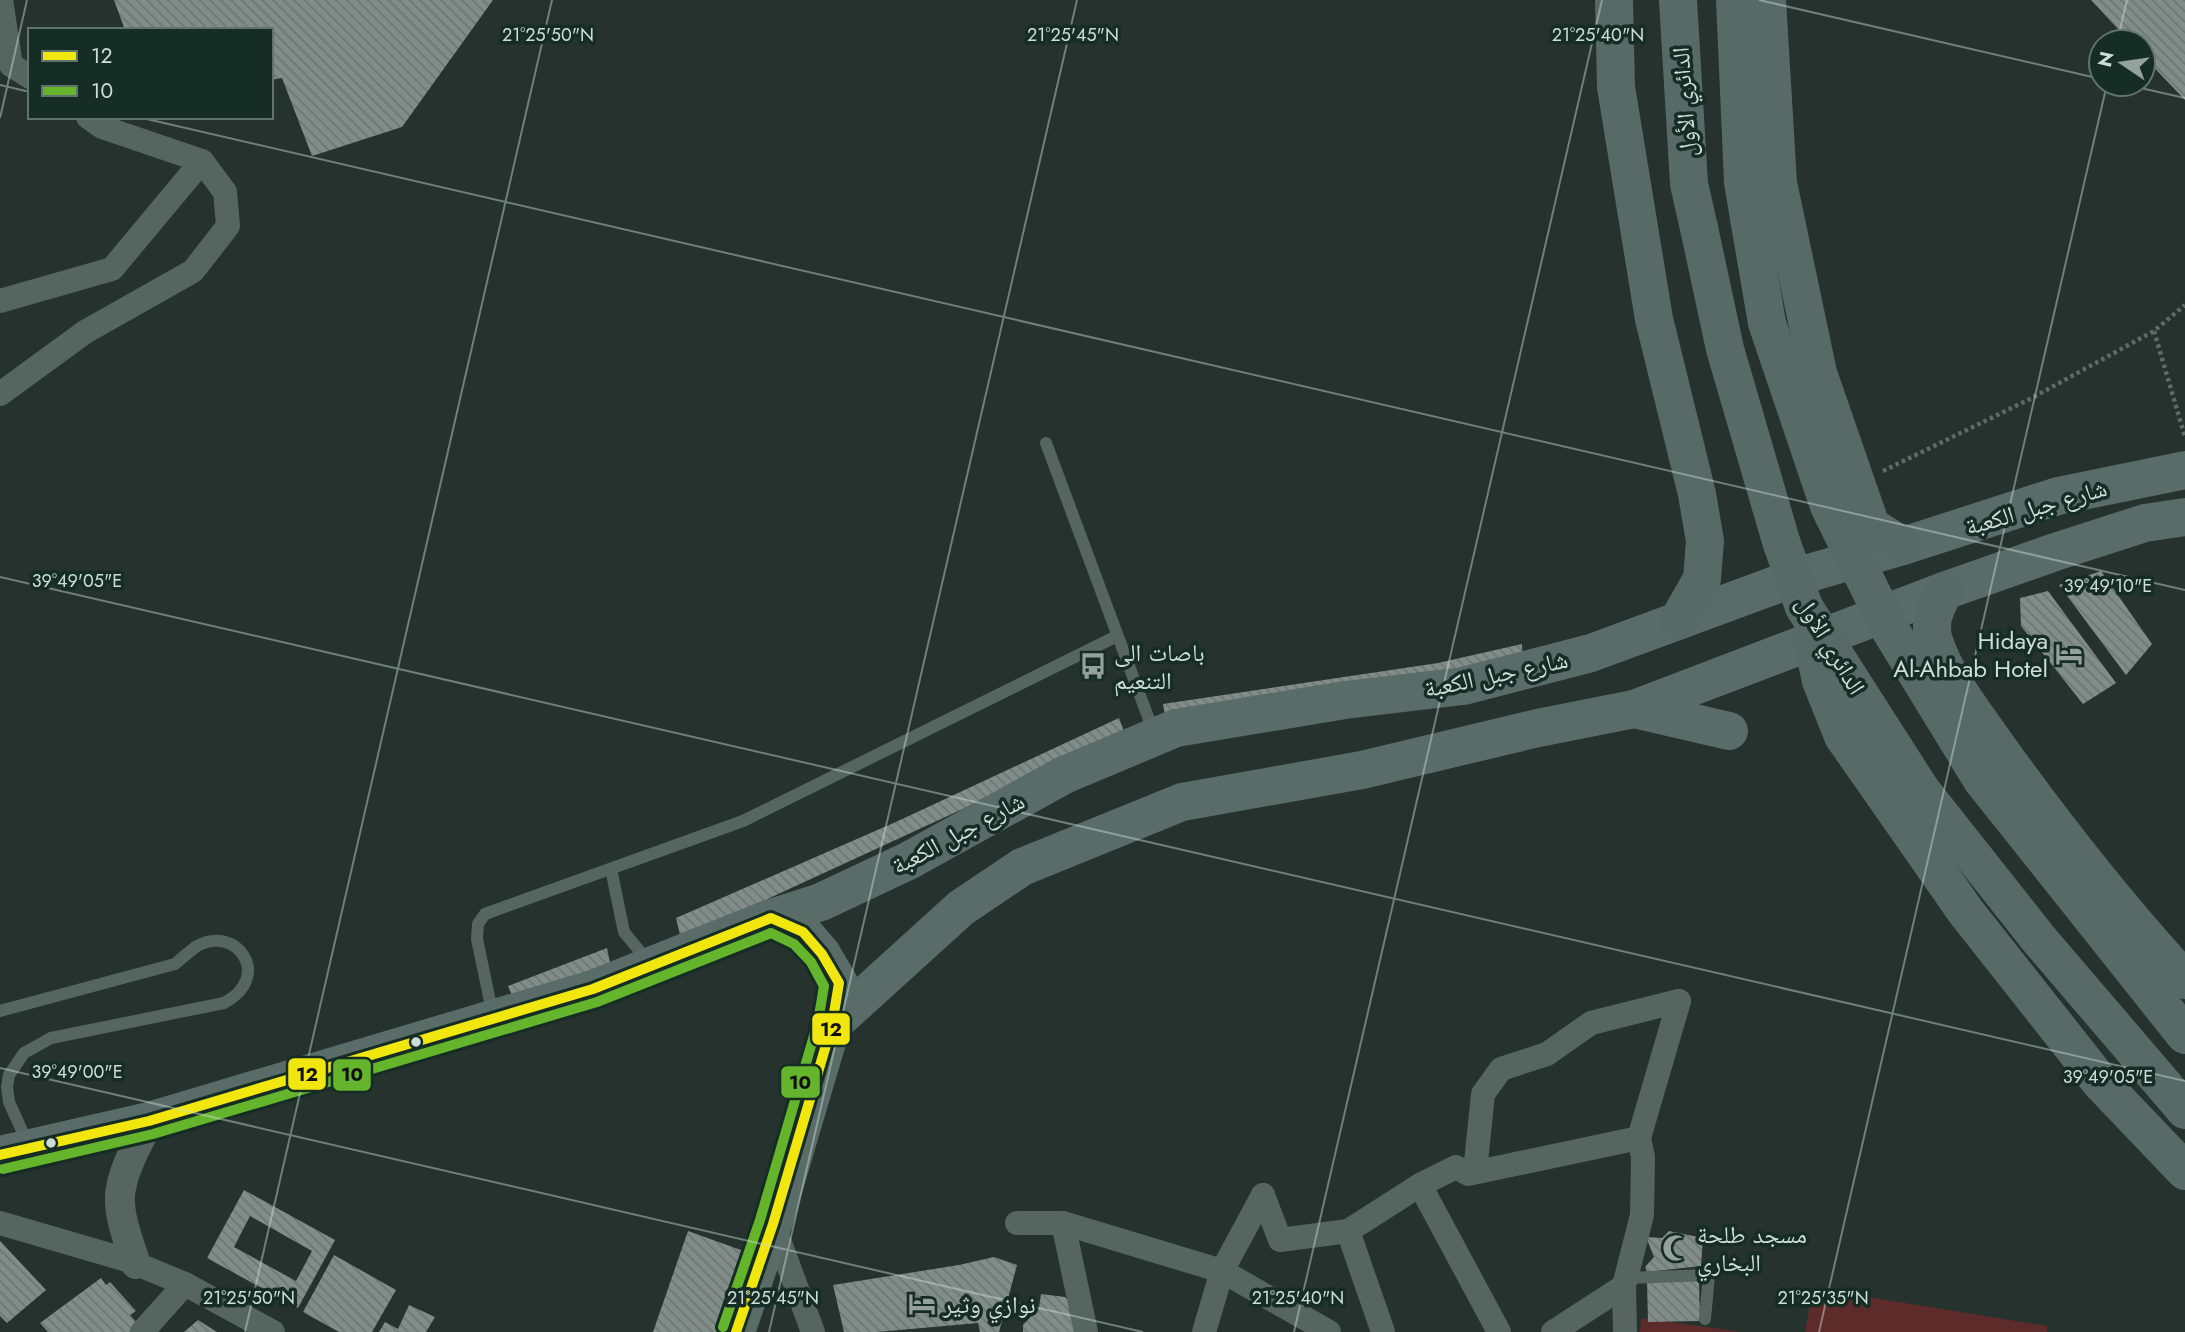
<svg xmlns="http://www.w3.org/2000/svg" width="2185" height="1332" viewBox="0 0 2185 1332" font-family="Jost,'Noto Naskh Arabic',sans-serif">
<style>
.grass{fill:#5d2c2a}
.building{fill:url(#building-back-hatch);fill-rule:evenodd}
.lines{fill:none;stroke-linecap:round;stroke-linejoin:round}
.path{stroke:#5f6b67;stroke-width:4.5;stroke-dasharray:3.5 3.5;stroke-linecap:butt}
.service{stroke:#576560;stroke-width:12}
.minor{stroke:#576560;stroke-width:24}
.tertiary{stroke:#576560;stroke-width:30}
.trunk{stroke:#596c67;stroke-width:38}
.motorway{stroke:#576a65;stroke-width:38}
.motorway-bridge{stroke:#576a65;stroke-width:38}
.bus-1-casing{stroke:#162d26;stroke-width:16}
.bus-2-casing{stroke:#162d26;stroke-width:16}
.bus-1{stroke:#f1e60e;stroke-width:10}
.bus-2{stroke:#64b42c;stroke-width:10}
.ticks{fill:none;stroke:#cfddd8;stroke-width:2;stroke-opacity:0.45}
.bus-dot{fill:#cfddd8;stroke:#162d26;stroke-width:2.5}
.labels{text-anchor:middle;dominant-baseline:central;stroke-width:7;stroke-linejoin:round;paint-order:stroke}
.street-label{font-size:24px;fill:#cfddd8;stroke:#162d26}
.poi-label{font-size:24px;fill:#cfddd8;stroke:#162d26;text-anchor:start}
.ticks-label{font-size:18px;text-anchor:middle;fill:#cfddd8;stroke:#162d26;stroke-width:7;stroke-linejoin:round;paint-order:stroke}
.line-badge{stroke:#162d26;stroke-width:2.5}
.pale-badge-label{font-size:19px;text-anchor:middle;font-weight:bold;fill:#111}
</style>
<defs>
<pattern id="building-back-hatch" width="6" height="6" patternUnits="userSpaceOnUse" patternTransform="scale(1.75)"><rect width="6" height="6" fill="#818d89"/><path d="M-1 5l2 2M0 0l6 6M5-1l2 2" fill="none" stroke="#6d7673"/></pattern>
</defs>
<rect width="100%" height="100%" fill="#25322e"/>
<g class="grass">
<path d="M1813 1288 2047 1326V1332H1805Z"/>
<path d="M1641 1318 1742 1332H1640Z"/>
</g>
<g class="building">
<path d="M114 0H493L402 127 312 156 282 78 271 80V30H125Z"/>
<path d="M2091 0H2185V100L2143 56V42H2130Z"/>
<path d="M2101 571 2152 644 2126 675 2059 585Z"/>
<path d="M2048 591 2116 683 2083 704 2021 626 2020 598Z"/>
<path d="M1522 644 1523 660 1166 721 1163 704 1438 663Z"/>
<path d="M1119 718 1125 734 681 939 676 918 898 821Z"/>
<path d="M607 948 610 963 513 998 508 986Z"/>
<path d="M244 1190 335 1240 298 1308 207 1258ZM250 1216 312 1251 296 1281 234 1247Z"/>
<path d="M688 1231 752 1254 725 1332H653Z"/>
<path d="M1669 1231 1703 1238 1701 1266 1647 1272 1645 1267 1654 1257 1646 1237 1662 1238Z"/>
<path d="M0 1241 46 1290 7 1323 0 1316Z"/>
<path d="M334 1255 396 1290 372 1332H339L303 1312Z"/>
<path d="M994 1257 1017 1265 999 1332H980L978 1323 877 1332H844L833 1285 959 1265Z"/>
<path d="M101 1278 106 1285 110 1282 136 1311 130 1315 139 1325 129 1332H48L40 1323Z"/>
<path d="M1699 1280 1700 1321 1648 1322 1647 1282Z"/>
<path d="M1041 1294 1065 1297 1075 1309 1081 1332H1023V1325L1039 1308Z"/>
<path d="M409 1305 435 1317 426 1332H379L385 1322 398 1329Z"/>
<path d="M198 1320 217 1332H184Z"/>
</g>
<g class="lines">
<g class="path">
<path d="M2154 331 2185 437"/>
<path d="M1883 471 2030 399 2154 331 2185 305"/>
</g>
<g class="service">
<path d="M1046 443 1154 733"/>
<path d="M611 869 624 932 647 960"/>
<path d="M0 1011 175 964C182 958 190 951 197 946 236 924 274 976 224 1003L51 1038 24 1053 9 1075 7 1087 9 1102 28 1144"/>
<path d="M493 1016 477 939 478 924 485 914 743 821 1117 636"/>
<path d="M1627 1278 1709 1275 1705 1319"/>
</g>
<g class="minor">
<path d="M1 0 11 65 30 77"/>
<path d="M0 301 112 269 202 161"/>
<path d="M0 394 85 332 193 271 228 226 225 192 202 161 102 127 88 117"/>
<path d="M1475 1172 1483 1094 1501 1069 1547 1054 1591 1023 1679 1001"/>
<path d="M1263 1195 1280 1240 1348 1231"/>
<path d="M0 1223 127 1260 185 1284 273 1332"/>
<path d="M1017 1223H1063L1222 1271 1329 1332"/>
<path d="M1063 1223 1086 1332"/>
<path d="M773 1224 813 1332"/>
<path d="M142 1332 185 1284"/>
<path d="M1204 1332 1222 1271 1263 1195"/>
<path d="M1383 1332 1348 1231 1420 1185"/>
<path d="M1499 1332 1420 1185 1456 1167 1468 1174 1639 1138"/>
<path d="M1553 1332 1624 1286"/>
<path d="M1625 1332 1624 1286 1642 1215 1643 1157 1639 1138 1679 1001"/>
</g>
<path class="tertiary" d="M136 1264C129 1243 116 1211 121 1188 125 1165 139 1142 149 1121"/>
<g class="trunk">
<path d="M1634 709 1729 731"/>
<path d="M832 1025 961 908 1022 867 1182 802 1362 770 1538 728 1634 709 1944 591 2055 552 2145 523 2185 517"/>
<path d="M0 1155 149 1121 593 989 771 918 821 902 908 861 1064 775 1176 728 1345 700 1463 686 1591 653 1802 575 1903 546 2058 496 2185 470"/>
<path d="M736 1332 773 1224 832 1025 839 983 822 954 803 932 771 918"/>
</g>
<g class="motorway">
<path d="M1614 0 1616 87 1654 319 1697 494 1705 541 1702 579 1678 621"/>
<path d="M1678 0 1689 184 1699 228"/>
<path d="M1735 0 1743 182 1749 218"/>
<path d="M1767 0 1778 183 1818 373 1871 526 1903 546"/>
<path d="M1944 591C1936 608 1928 621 1934 641 1947 680 1974 713 1997 746 2055 827 2118 907 2185 980"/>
</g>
<g class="motorway-bridge">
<path d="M1749 218 1767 323 1829 506 1889 628 1982 780 2185 1035"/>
<path d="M1699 228 1725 349 1781 541 1804 607 1921 790 2038 938 2185 1110"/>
<path d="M1811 636 1821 681 1843 736 1966 912 2101 1083 2185 1171"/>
</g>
<defs>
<path id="bus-1" d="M0 1155 149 1121 593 989 771 918 803 932 822 954 839 983 832 1025 773 1224 736 1332"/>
<path id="bus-2" d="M3 1169 153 1134 597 1002 771 933 794 944 811 962 824 986 818 1022 760 1220 723 1327"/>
</defs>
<use href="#bus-1" class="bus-1-casing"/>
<use href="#bus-2" class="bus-2-casing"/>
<use href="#bus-1" class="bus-1"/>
<use href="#bus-2" class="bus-2"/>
</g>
<path class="ticks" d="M1759 0 2101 79M2117 42 2127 0M2123 84 2185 98M0 85 30 92M138 117 2185 590M0 118 27 0M0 577 2185 1081M0 1068 1143 1332M245 1332 552 0M769 1332 1077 0M1294 1332 1602 0M1819 1332 2107 84"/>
<defs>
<symbol id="hotel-bare" viewBox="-9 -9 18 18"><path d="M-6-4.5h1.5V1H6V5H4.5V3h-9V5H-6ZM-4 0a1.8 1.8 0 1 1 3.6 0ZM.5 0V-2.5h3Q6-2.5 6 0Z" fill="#94a19c" stroke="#162d26" stroke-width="2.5" paint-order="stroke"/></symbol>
<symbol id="bus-bare" viewBox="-9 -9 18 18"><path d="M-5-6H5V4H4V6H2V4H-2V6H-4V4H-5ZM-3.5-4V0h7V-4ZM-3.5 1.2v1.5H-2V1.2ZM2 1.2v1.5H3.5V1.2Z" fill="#94a19c" stroke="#162d26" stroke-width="2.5" paint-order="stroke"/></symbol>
<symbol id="mosque-bare" viewBox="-9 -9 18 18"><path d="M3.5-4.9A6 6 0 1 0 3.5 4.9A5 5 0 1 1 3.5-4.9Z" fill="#94a19c" stroke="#162d26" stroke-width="2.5" paint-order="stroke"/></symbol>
</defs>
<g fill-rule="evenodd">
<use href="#hotel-bare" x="2050" y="635" width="38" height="38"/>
<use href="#bus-bare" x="1074" y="647" width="38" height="38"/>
<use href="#mosque-bare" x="1657" y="1229" width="38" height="38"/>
<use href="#hotel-bare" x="903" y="1285" width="38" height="38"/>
</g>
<g class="bus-dot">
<circle cx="416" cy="1042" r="6"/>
<circle cx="51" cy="1143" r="6"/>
</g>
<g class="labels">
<g class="street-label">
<text transform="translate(1684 102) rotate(-94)">الدائري الأول</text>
<text transform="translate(2036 507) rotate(-16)">شارع جبل الكعبة</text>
<text transform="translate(1831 645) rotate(59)">الدائري الأول</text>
<text transform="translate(1496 674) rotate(-12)">شارع جبل الكعبة</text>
<text transform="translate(958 833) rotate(-28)">شارع جبل الكعبة</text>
</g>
<g class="poi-label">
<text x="2048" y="640" text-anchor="end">Hidaya<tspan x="2048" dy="28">Al-Ahbab Hotel</tspan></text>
<text x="1114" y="652">باصات الى<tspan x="1114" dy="28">التنعيم</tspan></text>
<text x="1697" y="1234">مسجد طلحة<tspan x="1697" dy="28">البخاري</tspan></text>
<text x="943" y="1304">نوازي وثير</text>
</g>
</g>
<g class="ticks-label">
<text x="548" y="41">21°25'50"N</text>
<text x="1073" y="41">21°25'45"N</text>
<text x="1598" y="41">21°25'40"N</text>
<text x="77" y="587">39°49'05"E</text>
<text x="2108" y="592">39°49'10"E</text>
<text x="77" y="1078">39°49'00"E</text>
<text x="2108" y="1083">39°49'05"E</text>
<text x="249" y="1304">21°25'50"N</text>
<text x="773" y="1304">21°25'45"N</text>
<text x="1298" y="1304">21°25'40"N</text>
<text x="1823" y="1304">21°25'35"N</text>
</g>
<g class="line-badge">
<rect x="811" y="1012" width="40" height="34" rx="7" fill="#f1e60e"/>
<rect x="287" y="1057" width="40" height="34" rx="7" fill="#f1e60e"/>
<rect x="332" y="1058" width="40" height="34" rx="7" fill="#64b42c"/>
<rect x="780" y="1065" width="41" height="34" rx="7" fill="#64b42c"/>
</g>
<g class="pale-badge-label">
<text x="831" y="1036">12</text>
<text x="307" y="1081">12</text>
<text x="352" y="1081">10</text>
<text x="800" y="1089">10</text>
</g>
<rect x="28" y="28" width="245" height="91" fill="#162d26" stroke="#60736d" stroke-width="2"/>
<rect x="42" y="51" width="35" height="10" fill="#f1e60e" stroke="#60736d" stroke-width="2"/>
<text x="91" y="63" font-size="21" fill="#cfddd8">12</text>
<rect x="42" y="86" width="35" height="10" fill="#64b42c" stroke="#60736d" stroke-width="2"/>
<text x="91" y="98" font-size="21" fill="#cfddd8">10</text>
<g transform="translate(2122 63) rotate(283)"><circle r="33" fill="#162d26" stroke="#60736d" stroke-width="2"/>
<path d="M0-5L12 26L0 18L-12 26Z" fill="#94a19c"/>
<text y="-10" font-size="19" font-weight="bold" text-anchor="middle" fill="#cfddd8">N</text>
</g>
</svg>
